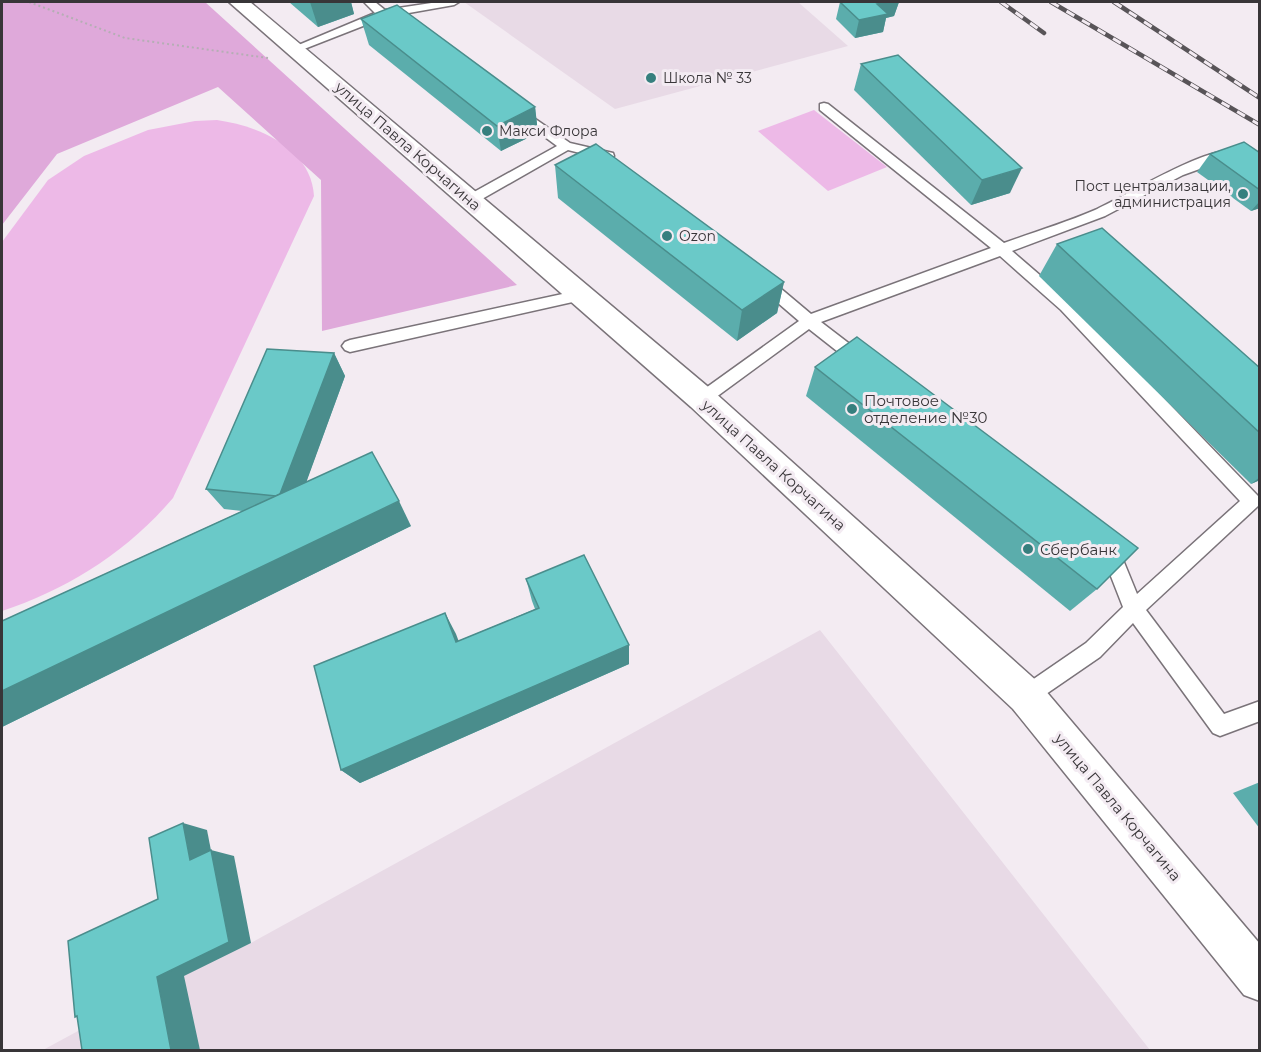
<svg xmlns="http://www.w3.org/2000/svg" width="1261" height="1052" viewBox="0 0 1261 1052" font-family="Montserrat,sans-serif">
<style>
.built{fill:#e8dae6}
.green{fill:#edb9e7}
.forest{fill:#dfa9da}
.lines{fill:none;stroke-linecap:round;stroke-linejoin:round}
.service-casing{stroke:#7a7379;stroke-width:3}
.secondary-casing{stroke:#7a7379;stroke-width:3}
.path{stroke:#b5aeb4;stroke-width:2;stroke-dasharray:2 3;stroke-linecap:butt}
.service{fill:#fff;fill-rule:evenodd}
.secondary{fill:#fff;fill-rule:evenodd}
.rail-casing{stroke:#585458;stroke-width:4.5}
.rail{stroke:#f3ebf2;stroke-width:3;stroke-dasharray:9;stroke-linecap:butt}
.wall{fill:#5badac}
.shaded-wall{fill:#4a8d8c}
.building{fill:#6ac9c8;stroke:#4a8d8c;stroke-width:1.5}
.poi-dot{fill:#367f7e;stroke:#f3ebf2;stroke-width:2}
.labels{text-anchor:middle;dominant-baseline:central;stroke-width:6;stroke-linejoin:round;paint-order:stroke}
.far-poi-label{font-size:14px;fill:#383538;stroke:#f3ebf2;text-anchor:start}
.street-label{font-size:15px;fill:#383538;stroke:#f3ebf2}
.poi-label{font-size:15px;fill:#383538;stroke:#f3ebf2;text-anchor:start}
</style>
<rect width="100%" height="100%" fill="#f3ebf2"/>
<g class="built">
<path d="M464 2H798L848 46 615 109Z"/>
<path d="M820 630 1150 1050H43L183 974 251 943Z"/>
</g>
<g class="green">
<path d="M814 110 887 167 828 191 758 131Z"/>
<path d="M217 120C259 126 311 148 314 196L173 498C127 552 68 589 2 611V242L48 180 84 156 148 130 195 121Z"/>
</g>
<path class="forest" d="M2 2H205L517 285 322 331 321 180 218 87 57 154 2 225Z"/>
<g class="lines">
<defs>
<g id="service">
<path d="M364 2H375L385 10 438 2H459L454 5 386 17 299 51H291L289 49 375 13Z"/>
<path d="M824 103 828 104 1004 243C1034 232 1065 223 1095 210 1120 199 1207 146 1230 152L1231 155 1230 158 1183 175 1105 216 1012 251 1071 302 1258 496V506L1146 610 1224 714 1260 701V721L1220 736 1213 733 1133 623 1100 657 1033 703 1026 706 1019 703 1016 696 1019 689 1086 643 1123 607 1105 561 1096 550 1099 544 1105 542 1119 550 1137 594 1240 501 1061 310 1000 256 821 322 868 358 870 362 868 366H856L809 329 708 403 702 405 696 403 694 399 696 395 799 321 757 285 755 281 757 277H767L811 314 991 248 820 110V104Z"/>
<path d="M518 107 570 143 613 153 614 156 608 160 568 150 475 203H465L463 200 465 197 557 146 514 114 512 111Z"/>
<path d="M581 290 588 295 586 299 350 352 345 350 342 346 345 342 350 340Z"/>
</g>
<path id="secondary" d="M229 2H250L713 391 1039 683 1260 944V1001L1244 995 1013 709 691 407Z"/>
</defs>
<use href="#service" class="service-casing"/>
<use href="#secondary" class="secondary-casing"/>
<path class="path" d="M29 2 125 38 268 58"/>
<use href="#service" class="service"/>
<use href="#secondary" class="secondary"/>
<defs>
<g id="rail">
<path d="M1001 2 1044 33"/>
<path d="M1051 2 1260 125"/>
<path d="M1114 2 1260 98"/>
</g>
</defs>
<use href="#rail" class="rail-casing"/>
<use href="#rail" class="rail"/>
</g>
<g class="wall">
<path d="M289 2H351L354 14 318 27Z"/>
<path d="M840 2H899L894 16 886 18 883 32 855 38 836 19Z"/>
<path d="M361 19 535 107 538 133 501 151 369 45Z"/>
<path d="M861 64 1010 193 971 205 854 90Z"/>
<path d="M1260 153V208L1251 211 1197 172 1210 154Z"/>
<path d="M555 165 784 282 777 313 737 341 558 198Z"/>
<path d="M1057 244 1260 368V480L1251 484 1039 276Z"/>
<path d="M334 353 345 376 306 482 411 526 2 727V621L242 511 224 509 206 489Z"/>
<path d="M815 367 1097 589 1070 611 806 396Z"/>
<path d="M526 579 629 664 360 783 341 770 445 613 458 641 535 609 532 601Z"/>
<path d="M1260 782V829L1233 793Z"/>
</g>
<g class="shaded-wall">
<path d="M310 2H351L354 14 318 27Z"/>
<path d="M888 2H899L894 16 886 18 883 32 855 38 859 20 877 4Z"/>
<path d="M535 107 538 133 501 151 497 126Z"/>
<path d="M1022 168 1010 193 971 205 982 180Z"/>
<path d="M1260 201V208L1251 211Z"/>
<path d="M784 282 777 313 737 341 742 310Z"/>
<path d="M334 353 345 376 294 516 279 496Z"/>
<path d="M1260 477V480L1251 484Z"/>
<path d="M399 501 411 526 2 727V691Z"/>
<path d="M445 613 456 634 466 661 456 642Z"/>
<path d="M629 645V664L360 783 341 770Z"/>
<path d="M183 823 207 830 214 866 190 860Z"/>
<path d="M211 850 234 856 251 943 184 976 200 1050H171L157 977Z"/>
</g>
<g class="building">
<path d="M840 2H888L877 4 888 14 859 20Z"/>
<path d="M397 5 535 107 497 126 361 19Z"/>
<path d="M898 55 1022 168 982 180 861 64Z"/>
<path d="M1244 142 1260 153V190L1210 154Z"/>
<path d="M596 144 784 282 742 310 555 165Z"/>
<path d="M1102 228 1260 368V433L1057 244Z"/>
<path d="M857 337 1138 548 1097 589 815 367Z"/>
<path d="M267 349 334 353 280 494 276 496 206 489Z"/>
<path d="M372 452 399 501 2 691V621Z"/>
<path d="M584 555 629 645 341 770 314 666 445 613 456 642 539 608 526 579Z"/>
<path d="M183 823 190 860 211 850 229 942 157 977 171 1050H82L77 1016 75 1017 68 941 158 899 149 838Z"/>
</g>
<g class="poi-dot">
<circle cx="651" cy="78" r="6"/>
<circle cx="487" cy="131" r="6"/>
<circle cx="1243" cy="194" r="6"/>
<circle cx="667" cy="236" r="6"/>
<circle cx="852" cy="409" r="6"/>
<circle cx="1028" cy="549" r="6"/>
</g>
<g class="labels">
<g class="far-poi-label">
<text x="663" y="78">Школа № 33</text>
<text x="499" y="131">Макси Флора</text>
<text x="1231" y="186" text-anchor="end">Пост централизации,<tspan x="1231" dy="16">администрация</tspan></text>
<text x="679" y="236">Ozon</text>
</g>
<g class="street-label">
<text transform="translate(408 146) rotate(41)">улица Павла Корчагина</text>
<text transform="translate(774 465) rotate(42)">улица Павла Корчагина</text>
<text transform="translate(1118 807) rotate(50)">улица Павла Корчагина</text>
</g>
<g class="poi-label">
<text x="864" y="400">Почтовое<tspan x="864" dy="17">отделение №30</tspan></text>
<text x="1040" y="549">Сбербанк</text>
</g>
</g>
<rect width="1261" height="1052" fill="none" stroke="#383538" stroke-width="6"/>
</svg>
